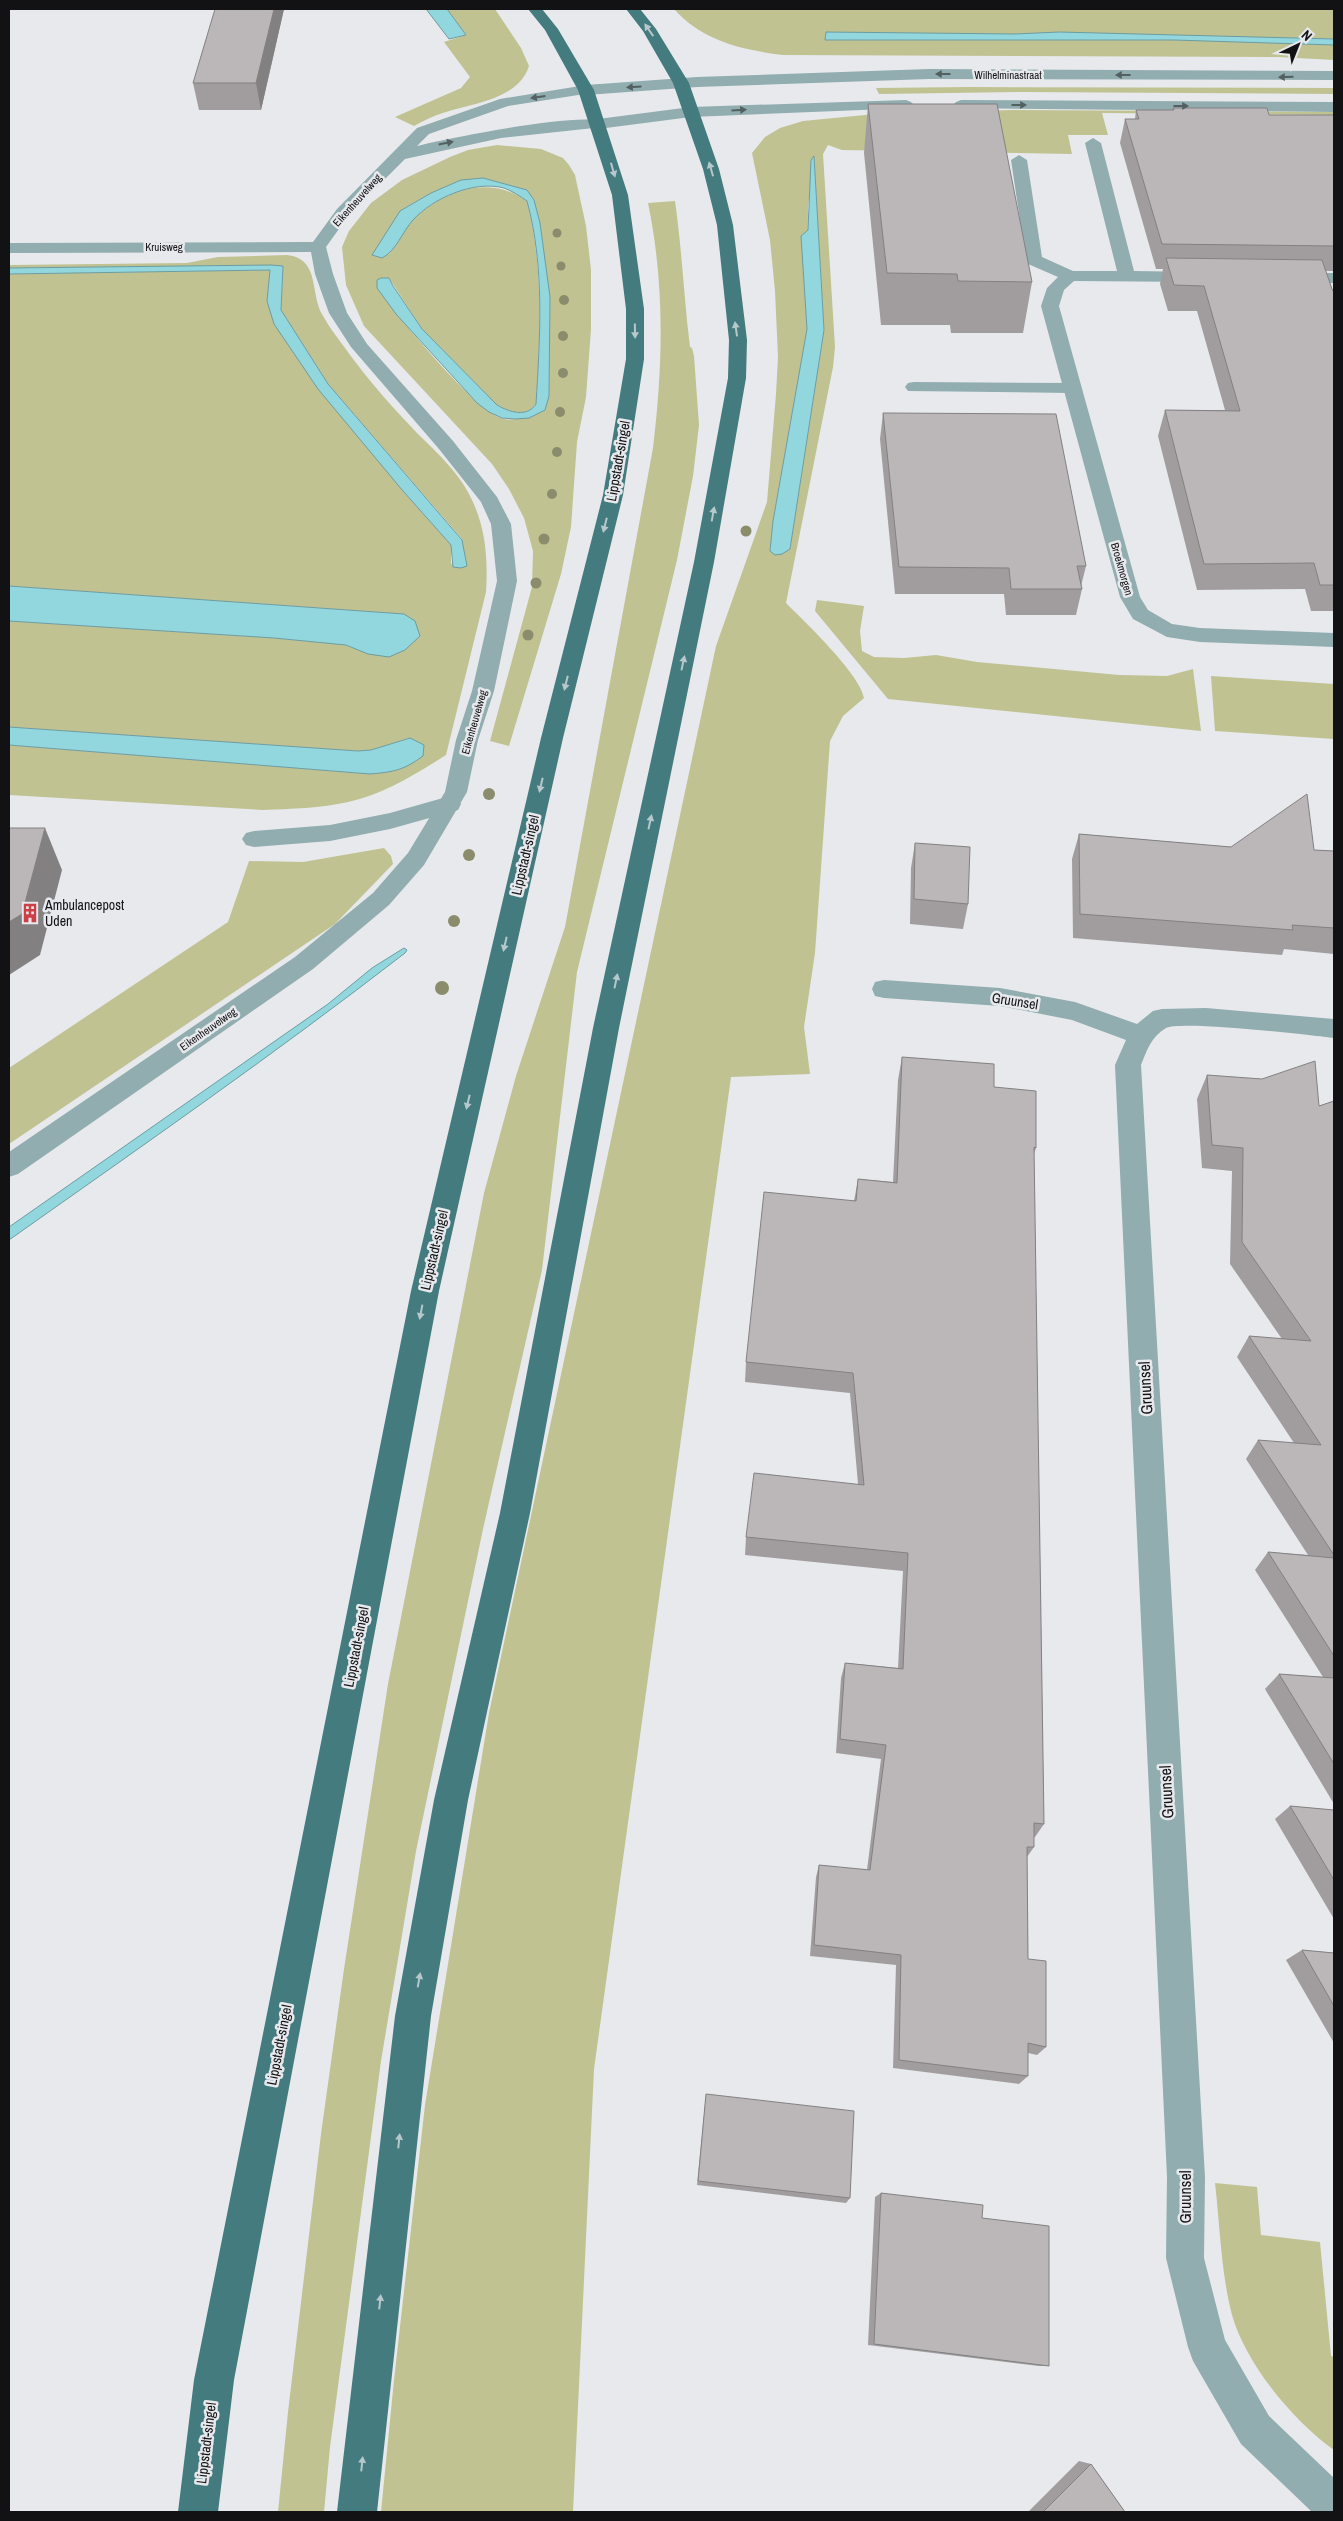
<svg xmlns="http://www.w3.org/2000/svg" width="1343" height="2521" viewBox="0 0 1343 2521" font-family="'Archivo Narrow',sans-serif">
<style>
.green{fill:#c0c292;fill-rule:evenodd}
.water{fill:#93d7de;stroke:#6c9ca1}
.lines{fill:none;stroke-linecap:round;stroke-linejoin:round}
.service{fill:#91adaf;fill-rule:evenodd}
.minor{fill:#91adaf;fill-rule:evenodd}
.tertiary{fill:#91adaf;fill-rule:evenodd}
.primary{fill:#437b7e;fill-rule:evenodd}
.tree{fill:#8a8c6b}
.wall{fill:#a19d9f}
.shaded-wall{fill:#838082}
.building{fill:#bbb7b9;stroke:#838082}
.oneway{fill:#b6c8cc}
.oneway2{fill:#526062}
.labels{text-anchor:middle;dominant-baseline:central;stroke-width:5;stroke-linejoin:round;paint-order:stroke}
.far-street-label{font-size:11px;fill:#121214;stroke:#e7e9ed}
.street-label{font-size:14px;fill:#121214;stroke:#e7e9ed}
.poi-label{font-size:14px;fill:#121214;stroke:#e7e9ed;text-anchor:start}
.near-street-label{font-size:16px;fill:#121214;stroke:#e7e9ed}
</style>
<rect width="100%" height="100%" fill="#e7e9ed"/>
<g class="green">
<path d="M447 9H495L521 48 529 66C518 100 472 103 443 113 433 116 423 121 414 126L395 117 461 88 470 77 444 42 466 35Z"/>
<path d="M674 9H1334V60L1278 57 783 55C743 50 702 41 674 9Z"/>
<path d="M968 87 1334 88V94L1024 92 879 94 876 88Z"/>
<path d="M1013 110 1334 112V115L1102 113 1108 135H1068L1072 154 842 150 828 145 823 154 835 347 833 367 786 603C805 622 860 674 864 698L843 716 830 741 815 953 804 1027 810 1074 731 1077 594 2069 573 2512H381L394 2380 425 2105 489 1713 716 646 767 502 776 394 778 357 775 291 770 240 752 153 765 137 780 128 803 121 886 113ZM814 156 824 330 790 549 770 551 773 521 807 329 808 207Z"/>
<path d="M497 145 541 149 563 158 569 165 575 175 586 226 591 270V329L586 397 577 442 571 527 561 574 509 746 490 741 532 587 533 551 524 518 509 489 492 464 364 326 346 285 342 247 349 231 371 203 402 180 450 157 468 150ZM483 178 527 190 550 297 549 396 545 410C531 414 515 423 501 418 472 408 398 316 377 288L389 278 422 329 497 405C509 412 526 418 536 404 540 337 544 268 527 201 490 175 445 189 414 219 404 228 397 243 389 254L400 211C428 194 450 181 483 178Z"/>
<path d="M675 201C682 250 684 299 690 347L692 348 694 356 699 425 693 476 677 560 577 972 542 1270 483 1529 416 1851 381 2061 330 2447 324 2512H278L288 2412 321 2134 344 1969 388 1684 484 1193 516 1076 565 927 653 448C663 365 665 285 648 203Z"/>
<path d="M287 255C320 259 310 292 322 314 330 329 341 342 350 355 370 382 394 409 417 433 437 453 460 473 472 500 486 529 488 561 486 592L446 755C416 774 384 794 348 802 321 808 291 809 263 810L9 795V745L370 774 424 745 409 738 371 750 358 751 9 727V621L274 638 346 645 368 654 404 614 9 586V274L270 270 267 301 403 491 451 545V565L462 539 328 384 281 310 283 266 9 268V265L187 263 218 257Z"/>
<path d="M817 600 864 606 860 631 862 651 874 657 904 658 936 655 977 662 1119 675 1167 676 1193 669 1201 731 888 699 815 611Z"/>
<path d="M1211 676 1334 684V739L1215 731Z"/>
<path d="M384 848 391 856 393 864 335 924 9 1144V1068L228 922 249 861 303 862Z"/>
<path d="M1215 2183 1257 2187 1261 2235 1320 2242 1331 2356 1334 2357V2450C1293 2421 1246 2364 1232 2315 1221 2273 1220 2226 1215 2183Z"/>
</g>
<g class="water">
<path d="M426 9H447L466 35 449 39Z"/>
<path d="M826 32 1015 34 1059 32 1334 39V45L1174 40H825Z"/>
<path d="M814 156 824 330 790 549 782 554 775 555 770 551 773 521 807 329 801 236 808 230 811 160Z"/>
<path d="M483 178 527 190 534 200 540 223 550 297 549 396 545 410 529 418 515 419 502 418 489 412 477 403 396 314 377 288V280L381 278H389L393 286 422 329 497 405C509 412 527 418 536 404 540 337 545 267 527 201 520 196 512 191 504 188 474 180 433 198 413 220 402 232 397 250 382 258L372 255 400 211 431 193 461 180Z"/>
<path d="M271 265 283 266 281 310 328 384 462 540 467 566 461 568 453 567 451 545 403 491 318 389 274 324 267 301 270 270 9 274V268Z"/>
<path d="M9 586 404 614 415 621 420 636 405 650 389 657 368 654 346 645 274 638 9 621Z"/>
<path d="M9 727 358 751 371 750 410 738 424 745 423 756C404 770 394 772 370 774L9 745Z"/>
<path d="M404 948 407 950 405 953C276 1053 142 1146 9 1240V1227L328 1004 372 968Z"/>
</g>
<g class="lines">
<g class="service">
<path d="M914 382 1071 383 1077 384 1080 388 1077 392 1071 393 908 391 905 387 908 383Z"/>
<path d="M450 796 458 798 461 804 458 810 390 829 330 841 254 847 246 845 242 839 246 833 254 831 330 825 390 813Z"/>
</g>
<g class="minor">
<path d="M586 85 594 90 591 93 508 106 429 134 417 146C441 140 595 108 606 124L603 127 501 138 405 159 349 215 326 247 333 274 347 313 367 344 453 441 497 497 511 524 517 581 494 691 478 740 467 792 424 865 389 905 313 969 18 1174 9 1177V1152L295 957 373 893 408 853 445 792 456 740 472 691 497 581 491 524 481 502 439 449 351 347 329 313 315 274 311 252 9 253V243L313 242 337 209 417 128 500 99Z"/>
<path d="M1093 138 1101 143 1134 271 1198 272 1204 273 1207 277 1204 281 1198 282 1074 281 1064 290 1059 306 1140 597 1148 610 1172 624 1200 628 1334 633V647L1200 642 1167 637 1133 619 1120 597 1041 306 1047 288 1058 277 1028 264 1026 260 1011 160 1019 155 1027 160 1042 257 1073 271H1117L1085 143Z"/>
<path d="M1291 273H1334V283L1285 282 1282 278 1285 274Z"/>
<path d="M884 980 1000 988 1075 1002 1137 1024 1153 1011 1162 1009 1206 1008 1334 1019V1038C1308 1035 1182 1020 1166 1028 1151 1037 1147 1050 1141 1065L1205 2177 1204 2258 1225 2340 1269 2416 1334 2478V2512L1311 2511 1241 2444 1193 2361 1188 2347 1166 2258 1167 2177 1115 1065 1126 1040 1072 1020 1000 1006 884 998 875 996 872 989 875 982Z"/>
</g>
<g class="tertiary">
<path d="M929 69 1334 71V80L929 79 697 87 586 95 578 90 586 85 697 77Z"/>
<path d="M906 100 911 102 914 105 911 108 691 117 598 129 590 124 598 119 691 107Z"/>
<path d="M961 100 1334 102V112L956 108 953 105 956 102Z"/>
</g>
<g class="primary">
<path d="M528 9H542L558 29 594 90 628 195 644 309V359L623 495 563 738 439 1291 234 2380 218 2512H178L194 2380 411 1291 541 738 603 495 626 359V309L612 195 578 90 545 30Z"/>
<path d="M626 9H640L656 29 689 83 719 169 733 225 747 340 746 378 714 562 619 1028 530 1513 468 1800 431 2016 377 2512H337L395 2016 434 1800 500 1513 593 1028 694 562 728 378 729 340 717 225 703 169 673 83 643 31Z"/>
</g>
</g>
<g class="tree">
<circle cx="557" cy="233" r="4.5"/>
<circle cx="561" cy="266" r="4.5"/>
<circle cx="564" cy="300" r="5"/>
<circle cx="563" cy="336" r="5"/>
<circle cx="563" cy="373" r="5"/>
<circle cx="560" cy="412" r="5"/>
<circle cx="557" cy="452" r="5"/>
<circle cx="552" cy="494" r="5"/>
<circle cx="746" cy="531" r="5.5"/>
<circle cx="544" cy="539" r="5.5"/>
<circle cx="536" cy="583" r="5.5"/>
<circle cx="528" cy="635" r="5.5"/>
<circle cx="489" cy="794" r="6"/>
<circle cx="469" cy="855" r="6"/>
<circle cx="454" cy="921" r="6"/>
<circle cx="442" cy="988" r="7"/>
</g>
<g class="wall">
<path d="M284 9 261 110H199L193 83Z"/>
<path d="M868 104 1032 282 1023 333H951L950 325H881L864 153Z"/>
<path d="M1173 108 1269 115H1334V271H1326L1332 289 1334 292V611H1311L1305 589 1197 590 1158 436 1165 410H1225L1197 311H1168L1160 284 1163 269H1156L1120 143 1125 119H1135L1136 110H1172Z"/>
<path d="M883 413 1086 566 1081 586 1082 589 1076 615H1006L1004 594H895L880 439Z"/>
<path d="M1079 834 1231 847 1334 851V954L1284 949 1282 955 1073 938 1072 859Z"/>
<path d="M915 843 968 904 963 929 910 924 911 868Z"/>
<path d="M902 1057 994 1087 1036 1148 1034 1154 1044 1824 1035 1837H1034V1847L1027 1857 1028 1959 1046 2047 1037 2055 1028 2053V2076L1019 2084 893 2068 896 1965 810 1956 816 1877 819 1865 867 1870 881 1759 836 1753 841 1678 845 1663 898 1668 903 1571 745 1555 746 1537 858 1484 850 1393 745 1382 746 1362 854 1201 858 1179 893 1182 898 1080Z"/>
<path d="M1207 1075 1319 1106 1334 1101V1804L1265 1689 1279 1674 1323 1677 1255 1570 1268 1552 1308 1555 1246 1459 1258 1440 1294 1443 1237 1357 1249 1336 1282 1339 1230 1264 1232 1171 1202 1168 1197 1099Z"/>
<path d="M1290 1806 1334 1810V1919L1275 1819Z"/>
<path d="M1302 1950 1334 1953V2047V2043L1286 1960Z"/>
<path d="M706 2094 850 2198 846 2203 697 2185Z"/>
<path d="M881 2193 982 2218 1049 2366H1039L868 2345 875 2197Z"/>
<path d="M1079 2461 1091 2464 1125 2512H1028Z"/>
</g>
<g class="shaded-wall">
<path d="M274 9H284L261 110 256 83Z"/>
<path d="M45 828 62 870 40 955 9 975V922Z"/>
</g>
<g class="building">
<path d="M215 9H274L256 83H193Z"/>
<path d="M868 104H997L1032 282 958 281 957 274 887 273Z"/>
<path d="M1173 108H1267L1269 115H1334V246L1162 244 1125 119H1139L1136 110H1174Z"/>
<path d="M1166 258 1322 260 1332 289 1334 292V585H1320L1314 563 1204 564 1165 410 1240 411 1204 286 1174 285Z"/>
<path d="M883 413 1056 414 1086 566H1077L1082 589H1011L1009 568 899 567Z"/>
<path d="M1307 794 1314 850 1334 851V928L1292 925 1293 930 1080 914 1079 834 1231 847Z"/>
<path d="M9 828H45L22 914 9 922Z"/>
<path d="M915 843 970 847 968 904 914 899Z"/>
<path d="M902 1057 994 1064V1087L1036 1091V1148L1034 1147 1044 1824 1034 1823V1847H1027L1028 1959 1046 1961V2047L1028 2043V2076L899 2060 901 1955 814 1945 819 1865 870 1870 886 1745 840 1739 845 1663 903 1669 908 1553 746 1537 754 1473 864 1485 853 1373 746 1362 764 1192 856 1201 858 1179 897 1183Z"/>
<path d="M1315 1061 1319 1106 1334 1101V1555L1258 1440 1321 1445 1249 1336 1311 1341 1242 1242 1243 1148 1212 1145 1207 1075 1262 1079Z"/>
<path d="M1268 1552 1334 1558V1656Z"/>
<path d="M1279 1674 1334 1678V1764Z"/>
<path d="M1290 1806 1334 1810V1880Z"/>
<path d="M1302 1950 1334 1953V2006Z"/>
<path d="M706 2094 854 2111 850 2198 698 2181Z"/>
<path d="M881 2193 983 2205 982 2218 1049 2226V2366L874 2344Z"/>
<path d="M1091 2464 1125 2512H1043Z"/>
</g>
<defs><path id="oneway-solid" d="M-6-.8H1V-3.2L6.5 0L1 3.2V.8H-6Z" transform="scale(1.25)"/></defs>
<g class="oneway">
<use href="#oneway-solid" transform="translate(649 30) rotate(-125)"/>
<use href="#oneway-solid" transform="translate(711 169) rotate(-106)"/>
<use href="#oneway-solid" transform="translate(613 170) rotate(74)"/>
<use href="#oneway-solid" transform="translate(736 329) rotate(-98)"/>
<use href="#oneway-solid" transform="translate(635 331) rotate(89)"/>
<use href="#oneway-solid" transform="translate(713 514) rotate(-80)"/>
<use href="#oneway-solid" transform="translate(605 525) rotate(104)"/>
<use href="#oneway-solid" transform="translate(683 663) rotate(-78)"/>
<use href="#oneway-solid" transform="translate(566 683) rotate(104)"/>
<use href="#oneway-solid" transform="translate(541 785) rotate(103)"/>
<use href="#oneway-solid" transform="translate(650 822) rotate(-78)"/>
<use href="#oneway-solid" transform="translate(505 944) rotate(103)"/>
<use href="#oneway-solid" transform="translate(616 981) rotate(-78)"/>
<use href="#oneway-solid" transform="translate(468 1102) rotate(103)"/>
<use href="#oneway-solid" transform="translate(421 1312) rotate(101)"/>
<use href="#oneway-solid" transform="translate(419 1980) rotate(-80)"/>
<use href="#oneway-solid" transform="translate(399 2141) rotate(-84)"/>
<use href="#oneway-solid" transform="translate(380 2302) rotate(-84)"/>
<use href="#oneway-solid" transform="translate(362 2464) rotate(-84)"/>
</g>
<g class="oneway2">
<use href="#oneway-solid" transform="translate(943 74) rotate(-180)"/>
<use href="#oneway-solid" transform="translate(1123 75) rotate(-180)"/>
<use href="#oneway-solid" transform="translate(1286 77) rotate(179)"/>
<use href="#oneway-solid" transform="translate(634 87) rotate(176)"/>
<use href="#oneway-solid" transform="translate(538 97) rotate(172)"/>
<use href="#oneway-solid" transform="translate(1019 105)"/>
<use href="#oneway-solid" transform="translate(1181 106)"/>
<use href="#oneway-solid" transform="translate(739 110) rotate(-3)"/>
<use href="#oneway-solid" transform="translate(446 143) rotate(-11)"/>
</g>
<defs>
<symbol id="building-bare" viewBox="-9 -9 18 18"><path d="M-4-6H4V6H1V3H-1V6H-4ZM-2.5-4.3h1.7v1.8h-1.7ZM.8-4.3h1.7v1.8H.8ZM-2.5-1h1.7V.8h-1.7ZM.8-1h1.7V.8H.8Z" fill="#ce3e47" stroke="#e7e9ed" stroke-width="2.5" paint-order="stroke"/></symbol>
</defs>
<g fill-rule="evenodd">
<use href="#building-bare" x="16" y="899" width="28" height="28"/>
</g>
<g class="labels">
<g class="far-street-label">
<text x="1008" y="75">Wilhelminastraat</text>
<text transform="translate(357 200) rotate(-48)">Eikenheuvelweg</text>
<text x="164" y="247">Kruisweg</text>
<text transform="translate(1122 569) rotate(74)">Broekmorgen</text>
<text transform="translate(474 722) rotate(-74)">Eikenheuvelweg</text>
<text transform="translate(208 1029) rotate(-35)">Eikenheuvelweg</text>
</g>
<g class="street-label">
<text transform="translate(618 461) rotate(-80)">Lippstadt-singel</text>
<text transform="translate(525 855) rotate(-77)">Lippstadt-singel</text>
<text transform="translate(1015 1001) rotate(9)">Gruunsel</text>
<text transform="translate(434 1250) rotate(-77)">Lippstadt-singel</text>
<text transform="translate(356 1647) rotate(-79)">Lippstadt-singel</text>
<text transform="translate(279 2045) rotate(-79)">Lippstadt-singel</text>
<text transform="translate(206 2443) rotate(-83)">Lippstadt-singel</text>
</g>
<g class="poi-label">
<text x="45" y="905">Ambulancepost<tspan x="45" dy="16">Uden</tspan></text>
</g>
<g class="near-street-label">
<text transform="translate(1145 1388) rotate(-93)">Gruunsel</text>
<text transform="translate(1166 1792) rotate(-93)">Gruunsel</text>
<text transform="translate(1185 2197) rotate(-90)">Gruunsel</text>
</g>
</g>
<rect width="1343" height="2521" fill="none" stroke="#121214" stroke-width="20"/>
<g transform="translate(1298 45) rotate(43)" stroke="#e7e9ed" stroke-width="4" paint-order="stroke">
<path d="M0-4L9 19L0 12L-9 19Z" fill="#121214"/>
<text y="-8" font-size="14" font-weight="bold" text-anchor="middle" fill="#121214">N</text>
</g>
</svg>
